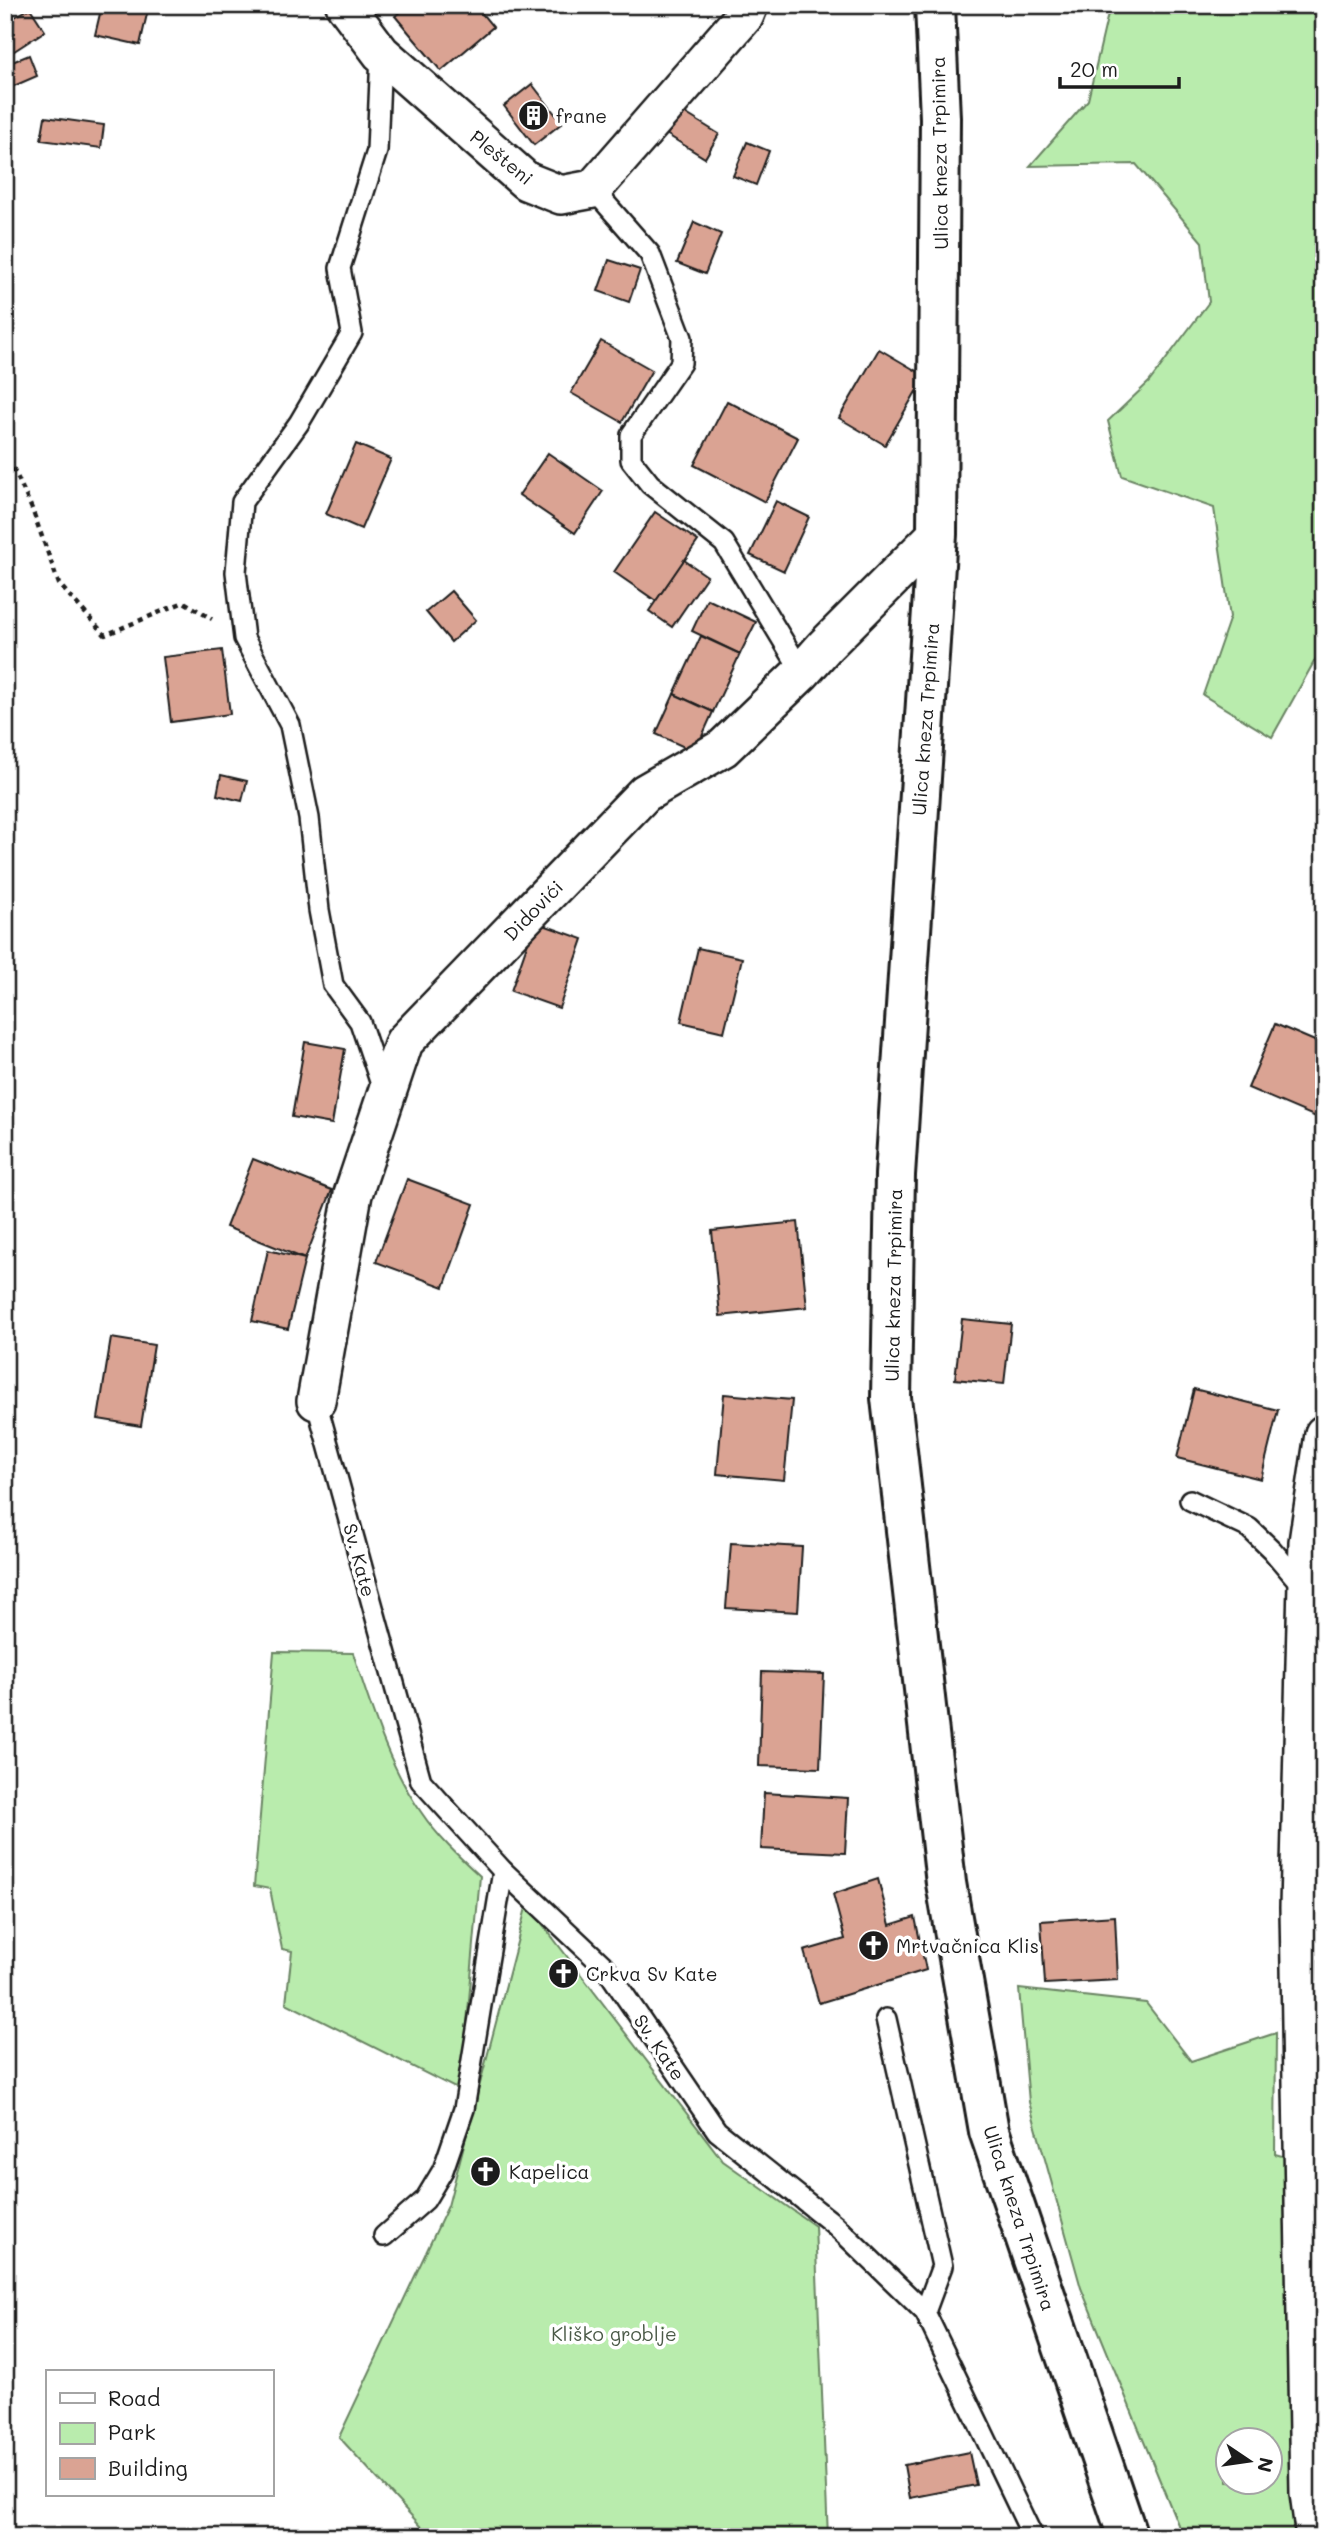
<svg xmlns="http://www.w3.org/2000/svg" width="1329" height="2542" viewBox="0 0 1329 2542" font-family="Mali,sans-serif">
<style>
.green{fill:#b9ecad;stroke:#6a8464;stroke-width:2;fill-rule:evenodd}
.building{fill:#daa393;stroke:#1c1c1c;stroke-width:2}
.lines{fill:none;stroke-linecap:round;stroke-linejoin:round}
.lane-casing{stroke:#1c1c1c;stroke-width:24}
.street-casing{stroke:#1c1c1c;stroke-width:42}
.secondary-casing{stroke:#1c1c1c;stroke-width:44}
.path{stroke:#1c1c1c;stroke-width:4.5;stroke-dasharray:5 5;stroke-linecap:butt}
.lane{stroke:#fff;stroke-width:19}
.street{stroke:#fff;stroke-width:37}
.secondary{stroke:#fff;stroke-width:38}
.labels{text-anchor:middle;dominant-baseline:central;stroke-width:7;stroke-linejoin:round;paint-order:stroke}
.poi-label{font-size:19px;fill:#1c1c1c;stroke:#fff;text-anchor:start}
.street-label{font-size:19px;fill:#1c1c1c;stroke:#fff}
.park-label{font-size:19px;fill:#4b5a48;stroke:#fff}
</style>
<rect width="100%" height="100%" fill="#fff"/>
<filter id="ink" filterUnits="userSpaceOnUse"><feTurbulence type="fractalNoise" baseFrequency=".0143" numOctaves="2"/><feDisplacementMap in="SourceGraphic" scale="14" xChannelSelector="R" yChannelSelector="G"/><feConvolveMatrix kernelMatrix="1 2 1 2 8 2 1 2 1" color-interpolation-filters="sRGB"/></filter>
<g filter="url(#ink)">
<g class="green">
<path d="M1110 5H1324V644L1272 737 1203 695 1230 617 1214 508 1122 476 1108 421 1149 382 1209 302 1202 242 1136 164 1030 166 1088 100Z"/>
<path d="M274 1652 353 1653C371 1707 388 1765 421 1812 437 1836 458 1856 480 1876L461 2091 286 2003 292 1951 282 1949 270 1889 254 1886Z"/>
<path d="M527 1904 723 2161 815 2226 828 2537H431L339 2437 448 2206Z"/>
<path d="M1019 1989 1146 2003 1191 2061 1276 2033 1275 2154 1324 2168V2537H1183L1081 2288 1029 2102ZM1228 2440H1270V2482H1228Z"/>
</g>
<g class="building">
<path d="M102 5H149L140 45 95 35Z"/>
<path d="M408 5H475L493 27 441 71 395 16Z"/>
<path d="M30 8 45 31 5 57V23Z"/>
<path d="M29 55 37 76 7 89 5 65Z"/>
<path d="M532 84 562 123 534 145 504 106Z"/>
<path d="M680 110 719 134 705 158 666 134Z"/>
<path d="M45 117 104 125 101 148 41 140Z"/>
<path d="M747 142 769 151 756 185 733 176Z"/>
<path d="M694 222 721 234 705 274 677 263Z"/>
<path d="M609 260 640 270 629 302 598 291Z"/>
<path d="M601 341 652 370 622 422 571 393Z"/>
<path d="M879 349 925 376 885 445 839 418Z"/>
<path d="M727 401 798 438 765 502 694 465Z"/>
<path d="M356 444 391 459 361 529 326 514Z"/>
<path d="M548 453 603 491 575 533 519 495Z"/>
<path d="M776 501 809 517 784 571 750 555Z"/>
<path d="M655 512 698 541 656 601 614 572Z"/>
<path d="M684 560 707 576 672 627 649 611Z"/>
<path d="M451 591 476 620 451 642 426 612Z"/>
<path d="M707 599 756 622 740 654 692 631Z"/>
<path d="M701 636 740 654 713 712 674 694Z"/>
<path d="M222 650 230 714 171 722 163 657Z"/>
<path d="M674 694 713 712 695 752 656 734Z"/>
<path d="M221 775 247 781 242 801 217 795Z"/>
<path d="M535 922 583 939 559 1008 511 991Z"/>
<path d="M698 948 742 958 724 1032 681 1022Z"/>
<path d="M1275 1024 1324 1045V1099L1316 1117 1248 1088Z"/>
<path d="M305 1042 345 1049 332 1124 292 1117Z"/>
<path d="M253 1159 332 1190 305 1259 226 1227Z"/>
<path d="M407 1179 474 1204 444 1287 376 1262Z"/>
<path d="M798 1222 807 1307 720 1316 712 1231Z"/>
<path d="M268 1250 305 1259 288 1329 252 1321Z"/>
<path d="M962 1319 1011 1324 1004 1384 955 1379Z"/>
<path d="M111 1338 154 1345 141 1426 98 1419Z"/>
<path d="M1194 1389 1278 1410 1261 1479 1177 1458Z"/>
<path d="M724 1394 792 1400 784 1480 717 1474Z"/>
<path d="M731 1543 802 1547 798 1612 726 1608Z"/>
<path d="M762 1672 824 1674 820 1768 759 1766Z"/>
<path d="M764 1793 848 1798 845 1853 761 1849Z"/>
<path d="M878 1879 890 1925 915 1917 926 1970 819 2003 804 1951 845 1939 833 1894Z"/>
<path d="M1312 1890H1324V1966H1314Z"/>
<path d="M1115 1916 1118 1980 1045 1984 1041 1921Z"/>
<path d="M1324 2034V2083H1311L1310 2035Z"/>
<path d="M969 2452 976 2485 910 2498 904 2465Z"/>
</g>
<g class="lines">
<defs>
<g id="lane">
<path d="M381 53 377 151 340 268 352 333 299 423 242 502 236 572 244 638 290 725 309 818 319 910 333 985 360 1022 384 1093"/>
<path d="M593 189 650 254 682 338 681 363 631 435V460L650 484 724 543 802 672"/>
<path d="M316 1401 421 1781 503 1871 606 1968 717 2131 835 2225 925 2312 1033 2537"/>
<path d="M1190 1500 1249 1528 1272 1550 1306 1590"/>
<path d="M886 2019 942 2266 925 2312"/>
<path d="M384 2236 425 2200 443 2170 464 2109 503 1871"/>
</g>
<g id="street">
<path d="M345 5 381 53 526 181 561 195 593 189 745 15 749 5"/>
<path d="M316 1401 353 1194 404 1042 645 793 723 748 802 672 825 646 937 534"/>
<path d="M1315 2537 1309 2493 1299 1908 1308 1542 1324 1434"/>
</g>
<path id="secondary" d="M935 5 940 118 937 534 895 1175 891 1398 946 1883 989 2131 1128 2537"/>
</defs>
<use href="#lane" class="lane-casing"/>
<use href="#street" class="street-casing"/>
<use href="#secondary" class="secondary-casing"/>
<path class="path" d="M5 450 32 509 59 584 105 635 184 602 212 619"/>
<use href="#lane" class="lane"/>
<use href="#street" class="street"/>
<use href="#secondary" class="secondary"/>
</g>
</g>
<defs>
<symbol id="building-disc" viewBox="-11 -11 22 22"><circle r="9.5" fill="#1c1c1c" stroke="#fff"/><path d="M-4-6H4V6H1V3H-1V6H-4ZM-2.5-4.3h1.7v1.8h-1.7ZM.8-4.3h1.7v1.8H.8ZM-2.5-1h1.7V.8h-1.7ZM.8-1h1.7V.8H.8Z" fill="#fff"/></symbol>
<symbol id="church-disc" viewBox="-11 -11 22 22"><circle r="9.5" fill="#1c1c1c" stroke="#fff"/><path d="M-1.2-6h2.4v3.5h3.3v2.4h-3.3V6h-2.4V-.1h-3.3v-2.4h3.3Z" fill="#fff"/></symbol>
</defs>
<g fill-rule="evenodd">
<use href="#building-disc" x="516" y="98" width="35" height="35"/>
<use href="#church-disc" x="856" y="1928" width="35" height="35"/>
<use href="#church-disc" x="546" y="1956" width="35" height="35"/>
<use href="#church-disc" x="468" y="2154" width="35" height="35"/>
</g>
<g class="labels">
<g class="poi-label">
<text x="556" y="115">frane</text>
<text x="896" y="1945">Mrtvačnica Klis</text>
<text x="586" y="1973">Crkva Sv Kate</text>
<text x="509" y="2171">Kapelica</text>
</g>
<g class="street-label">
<text transform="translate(939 153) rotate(-91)">Ulica kneza Trpimira</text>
<text transform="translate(502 157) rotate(39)">Plešteni</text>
<text transform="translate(925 719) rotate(-86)">Ulica kneza Trpimira</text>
<text transform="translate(533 910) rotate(-46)">Didovići</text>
<text transform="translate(893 1285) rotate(-89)">Ulica kneza Trpimira</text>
<text transform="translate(360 1560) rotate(75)">Sv. Kate</text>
<text transform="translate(660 2047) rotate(56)">Sv. Kate</text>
<text transform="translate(1020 2218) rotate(72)">Ulica kneza Trpimira</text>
</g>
<g class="park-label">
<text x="614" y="2333">Kliško groblje</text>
</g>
</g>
<rect width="1329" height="2542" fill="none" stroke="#fff" stroke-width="28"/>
<rect x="14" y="14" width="1301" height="2514" fill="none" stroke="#1c1c1c" stroke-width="2.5" filter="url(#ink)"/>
<rect x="46" y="2370" width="228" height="126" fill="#ffffff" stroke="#a4a4a4" stroke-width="2"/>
<rect x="60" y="2393" width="35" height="10" fill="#ffffff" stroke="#a4a4a4" stroke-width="2"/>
<text x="108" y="2406" font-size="21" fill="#1c1c1c">Road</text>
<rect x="60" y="2423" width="35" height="21" fill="#b9ecad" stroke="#a4a4a4" stroke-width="2"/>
<text x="108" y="2440" font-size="21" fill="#1c1c1c">Park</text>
<rect x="60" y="2458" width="35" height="21" fill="#daa393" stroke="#a4a4a4" stroke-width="2"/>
<text x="108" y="2476" font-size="21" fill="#1c1c1c">Building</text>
<g transform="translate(1249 2461) rotate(103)"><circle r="33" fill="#ffffff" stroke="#a4a4a4" stroke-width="2"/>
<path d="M0-5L12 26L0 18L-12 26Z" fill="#1c1c1c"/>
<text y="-10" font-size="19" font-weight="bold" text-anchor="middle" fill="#1c1c1c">N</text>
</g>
<path d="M1060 77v10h119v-10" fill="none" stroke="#1c1c1c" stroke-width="3.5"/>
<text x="1070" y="77" font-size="21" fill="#1c1c1c" stroke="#ffffff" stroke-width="5" paint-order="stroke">20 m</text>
</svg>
